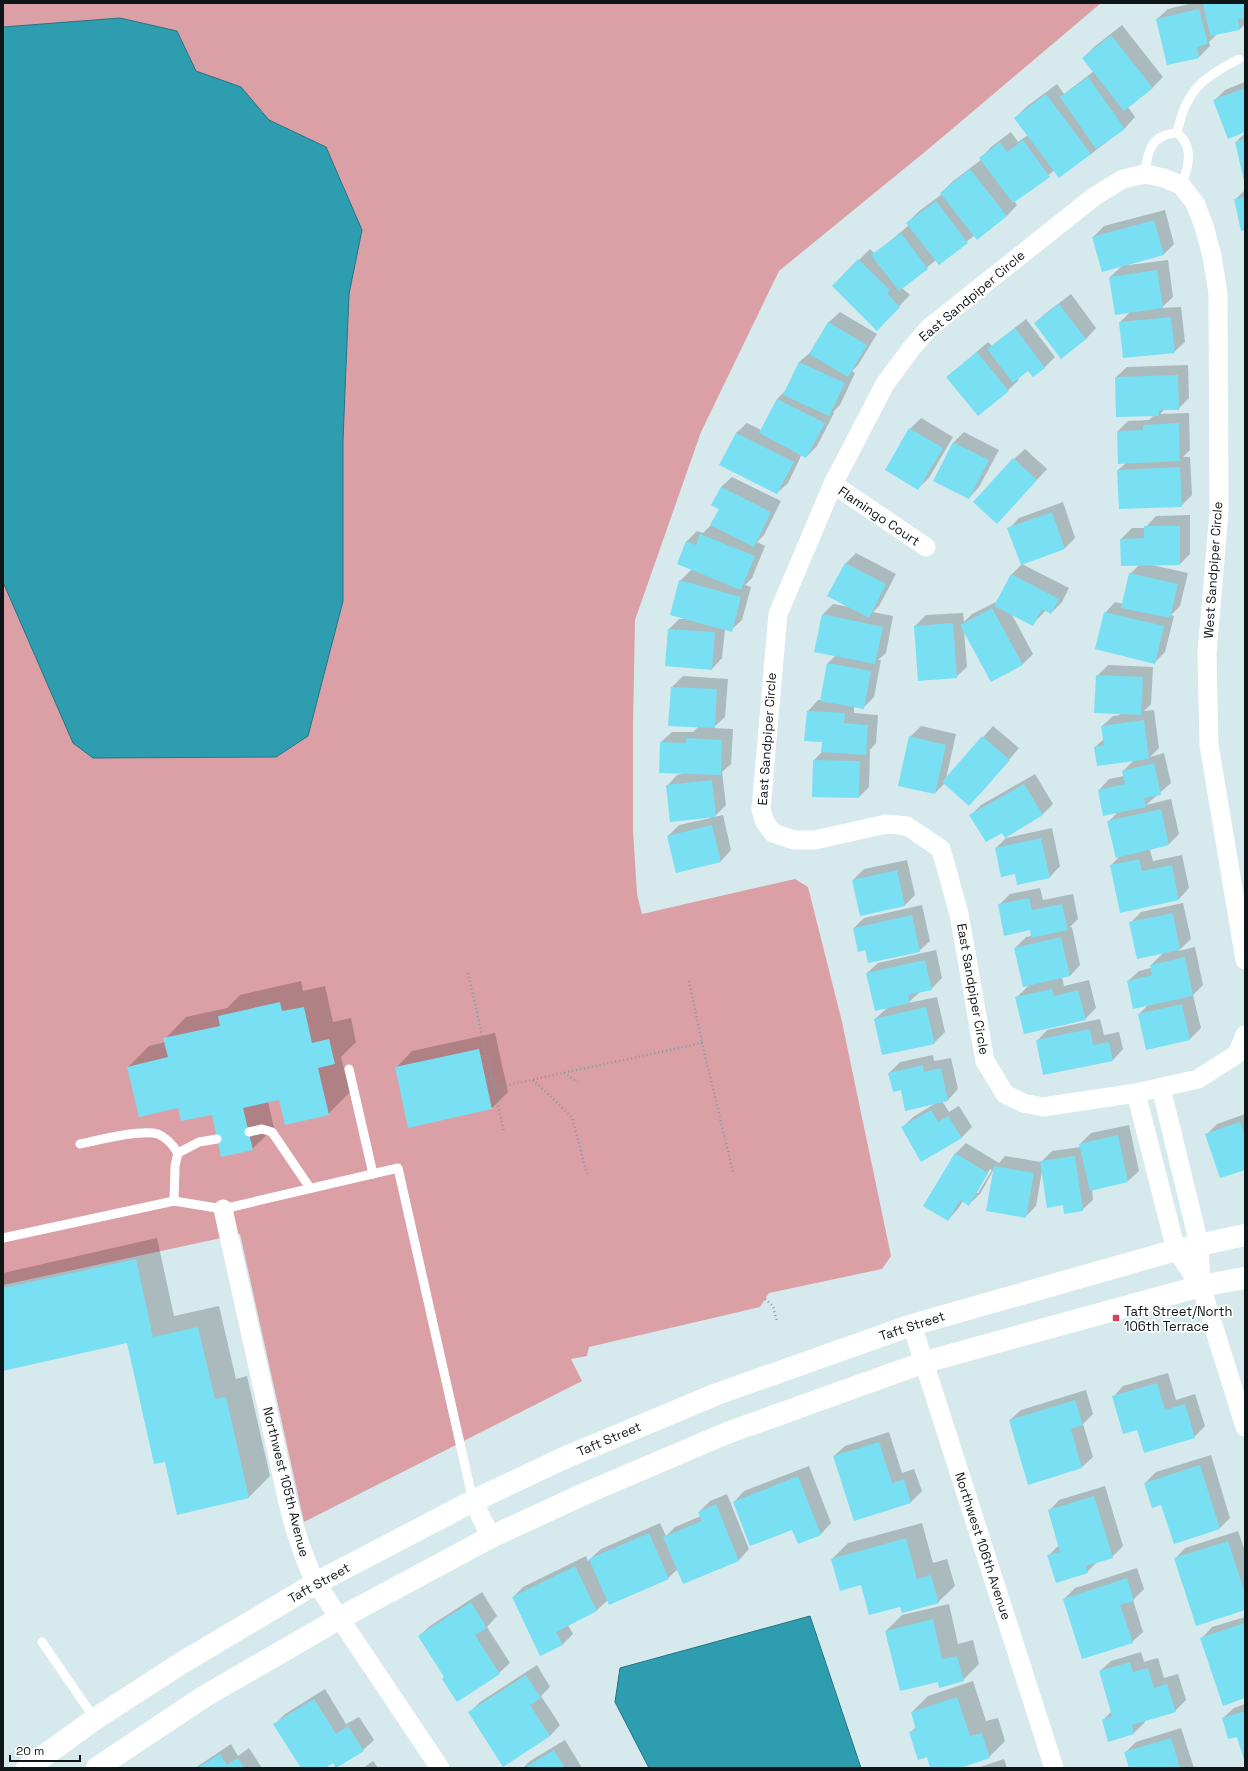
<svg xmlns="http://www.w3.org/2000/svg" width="1248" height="1771" viewBox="0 0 1248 1771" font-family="'Space Grotesk',sans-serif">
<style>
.green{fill:#dba0a6}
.water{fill:#2f9db0;stroke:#257482}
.shadow{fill:#0003;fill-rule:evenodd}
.building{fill:#79dff3}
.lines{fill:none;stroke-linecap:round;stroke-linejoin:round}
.path{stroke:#8b9a9d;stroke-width:2.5;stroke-dasharray:1 3;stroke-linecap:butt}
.lane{stroke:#fff;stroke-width:9}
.street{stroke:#fff;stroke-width:19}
.secondary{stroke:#fff;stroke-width:22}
.poi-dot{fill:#d24261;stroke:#fff;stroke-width:1.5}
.labels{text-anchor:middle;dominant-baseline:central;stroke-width:3.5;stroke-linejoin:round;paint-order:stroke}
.street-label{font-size:13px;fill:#0f1617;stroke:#fff}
.poi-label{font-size:13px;fill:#0f1617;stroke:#fff;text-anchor:start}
</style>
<rect width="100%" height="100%" fill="#d6e9ed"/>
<path class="green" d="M3 3H1101L932 146 779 271 701 432 635 620 633 723V830L637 894 642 914 795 879 808 887 842 1022 891 1256 882 1269 769 1293 760 1307 589 1347 587 1356 571 1359 582 1381 304 1522 240 1234 3 1285Z"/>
<g class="water">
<path d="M120 18 177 31 196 71 241 87 269 120 326 147 362 230 349 294 343 440V601L308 736 276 757 93 758 73 743 3 582V27Z"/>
<path d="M810 1616 861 1768H649L615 1702 620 1668Z"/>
</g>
<g class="shadow">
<path d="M1193 3H1245V24L1240 29 1217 34 1209 42 1210 46 1199 57 1168 64 1157 19 1168 9Z"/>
<path d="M1122 25 1163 77 1152 88 1128 107 1135 117 1125 128 1091 154 1055 170 1014 201 1017 205 1007 216 975 235 939 264 936 260 902 288 910 295 877 329 833 286 870 249 875 254 909 225 907 223 918 212 942 194 941 193 952 182 982 159 981 158 991 147 1011 132 1018 142 1028 135 1015 118 1026 107 1057 84 1064 94 1094 71 1083 58 1094 47Z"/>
<path d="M1245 82V131L1215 100 1225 90Z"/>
<path d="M1245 133V179L1236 142Z"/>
<path d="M1245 190V229L1235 200Z"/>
<path d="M1165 210 1174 244 1164 254 1129 264V265L1168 260 1173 297 1161 308 1181 307 1185 342 1174 352 1120 322 1130 312 1110 277 1122 266 1093 237 1104 226Z"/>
<path d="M1071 294 1096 328 1086 339 1061 357 1035 323 1046 313Z"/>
<path d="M840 312 877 334 858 365 852 371 855 373 840 405 833 412 834 413 817 446 806 457 802 454 788 483 777 493 736 433 747 423 761 430 777 399 786 390 799 362 811 352 829 322Z"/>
<path d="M1026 319 1055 357 1044 368 1029 370 1017 378 1019 380 1008 390 948 377 988 342 992 346Z"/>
<path d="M1188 365 1189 398 1178 409H1165L1160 414 1189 413 1190 450 1183 457H1190L1192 495 1181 506 1118 470 1126 463 1118 431 1128 421 1149 420 1154 415 1116 377 1127 367Z"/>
<path d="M921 418 953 437 929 478 918 488 910 429Z"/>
<path d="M964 432 999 450 979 487 969 498 934 480 954 442Z"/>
<path d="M1025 449 1047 469 1007 512 1014 459Z"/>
<path d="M732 477 781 501 764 535 757 542 765 546 752 578 745 585 751 587 742 620 731 630 725 629 722 658 712 669 669 629 679 619H687L680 581 692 569 687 541 697 531 703 533 712 524 720 508 721 487Z"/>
<path d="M1063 502 1075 538 1065 548 1022 564 1069 588 1062 602 1051 613 1046 610 1033 624 1011 613 1033 654 1022 665 964 631 967 667 956 677 915 626 926 615 963 613 964 622 972 614 998 601 1011 575 1022 564 1009 529 1019 518Z"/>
<path d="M1190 515V554L1180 564 1152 565 1188 573 1180 606 1171 615 1174 616 1165 652 1154 663 1105 613 1115 602 1123 604 1130 574 1139 565H1121V539L1132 528H1145L1156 516Z"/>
<path d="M856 553 896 574 879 606 873 612 893 616 886 653 878 660H881L874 697 863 708 854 706V713L878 715 876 743 869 751H870L869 787 859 797 814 760 823 751V741L806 740 808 711 818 700H821L828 663 836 655 823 614 833 604 850 607 829 595 846 563Z"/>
<path d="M1108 665 1153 667 1151 704 1144 711 1154 710 1159 748 1150 757 1164 753 1171 783 1146 805 1171 799 1179 834 1169 844 1150 850 1153 861 1182 855 1189 888 1179 899 1111 865 1120 856 1108 822 1118 812 1099 790 1109 779 1124 776 1123 771 1134 760 1095 747 1104 739 1102 726 1113 716 1120 715 1097 676Z"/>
<path d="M683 676 728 679 725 717 713 728 733 729 731 764 722 772 726 805 714 817 723 815 731 850 721 861 668 836 679 825 711 818 667 786 677 775 685 773 661 742 672 732H693L699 726 670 725 672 687Z"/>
<path d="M921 726 956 734 946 779 993 726 1019 748 980 794 945 783 935 793 910 737Z"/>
<path d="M1035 774 1053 804 1042 815 1002 831 971 815 981 805Z"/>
<path d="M1052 828 1060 866 1050 877 1015 873 996 848 1006 838Z"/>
<path d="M907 860 915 895 905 905 853 880 864 869Z"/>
<path d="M1040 888 1043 900 1073 894 1078 919 1069 928 1072 927 1080 965 1070 976 1062 977 1064 986 1089 980 1096 1008 1085 1019 1016 998 1029 985 1015 948 1026 937 1032 936 1030 929 999 905 1010 894Z"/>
<path d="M1183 903 1191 939 1178 951 1195 947 1203 985 1193 995 1201 1028 1190 1039 1147 1049 1139 1014 1148 1005 1128 981 1139 971 1151 968V965L1163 953 1130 923 1141 912Z"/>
<path d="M922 905 930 941 919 951 854 928 864 918Z"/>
<path d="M936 950 942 978 931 989 920 992 908 1003 937 997 945 1032 934 1043 875 1019 887 1008 867 973 878 963Z"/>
<path d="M301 981 303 991 325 986 333 1022 351 1018 356 1042 341 1057 350 1092 328 1114 280 1099 268 1102 274 1128 252 1149 212 1114 179 1107 128 1067 149 1046 165 1042V1039L186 1017 227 1008 240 995Z"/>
<path d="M1100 1019 1104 1035 1119 1032 1123 1049 1113 1060 1037 1041 1047 1030Z"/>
<path d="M495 1033 508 1092 492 1108 409 1127 396 1068 412 1051Z"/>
<path d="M933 1055 934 1061 951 1058 958 1089 948 1100 942 1101 949 1112 959 1106 972 1127 961 1138 903 1127 913 1117 936 1103 902 1089 889 1073 900 1062Z"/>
<path d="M1245 1114V1169L1206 1135 1217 1124Z"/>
<path d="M1129 1125 1139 1171 1128 1181 1092 1189 1093 1200 1082 1210 1064 1204 1042 1171 1036 1206 1025 1217 994 1169 980 1194 969 1204 963 1201 958 1209 948 1220 955 1154 966 1143 999 1163 1005 1156 1041 1162 1052 1151 1081 1147 1080 1144 1091 1133ZM990 1169 992 1170 978 1193H975Z"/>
<path d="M157 1238 174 1316 219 1306 236 1379 247 1376 270 1476 248 1498 166 1460 127 1342 3 1370V1273Z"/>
<path d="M1168 1373 1176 1400 1195 1394 1205 1426 1194 1437 1138 1428 1113 1397 1123 1386Z"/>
<path d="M1086 1390 1093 1414 1083 1424 1093 1457 1082 1467 1029 1483 1010 1420 1021 1410Z"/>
<path d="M889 1432 902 1473 914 1469 922 1491 911 1502 854 1520 834 1456 845 1446Z"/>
<path d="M1211 1455 1230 1518 1220 1528 1162 1504 1145 1483 1156 1472Z"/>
<path d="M809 1466 831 1523 821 1534 793 1528 734 1502 744 1491Z"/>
<path d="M1105 1486 1123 1546 1112 1557 1098 1561 1087 1572 1049 1555 1059 1545 1049 1511 1059 1500Z"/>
<path d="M727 1494 749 1549 739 1560 684 1583 678 1569 668 1578 608 1600 597 1610 568 1625 573 1634 562 1645 513 1597 523 1587 586 1556 588 1561 601 1549 660 1523 666 1536 675 1527 701 1516 699 1512 710 1501Z"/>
<path d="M922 1523 933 1563 947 1559 955 1586 938 1602 901 1606 862 1584 832 1559 848 1543Z"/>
<path d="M1238 1531 1245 1551V1609L1175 1559 1185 1548Z"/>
<path d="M1137 1568 1144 1589 1133 1600 1143 1632 1132 1642 1064 1599 1075 1588Z"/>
<path d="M482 1592 497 1616 487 1627 510 1663 499 1673 445 1677 419 1636 430 1626Z"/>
<path d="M949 1604 958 1644 973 1640 979 1664 963 1680H938L886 1631 902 1615Z"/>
<path d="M1245 1617V1697L1202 1638 1212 1627Z"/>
<path d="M1141 1652 1144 1662 1158 1658 1164 1678 1178 1674 1186 1700 1175 1711 1144 1720 1145 1722 1134 1733 1109 1740 1103 1720 1112 1711 1100 1671 1111 1661Z"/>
<path d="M537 1665 550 1687 541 1696 560 1725 550 1736 504 1765 470 1712 480 1702Z"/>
<path d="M973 1681 986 1721 998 1718 1005 1741 989 1757 956 1768H931L927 1756 910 1733 916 1727 912 1712 928 1696Z"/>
<path d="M325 1689 346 1724 359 1717 374 1740 363 1750 334 1761 323 1768H302L275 1724 285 1714Z"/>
<path d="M1245 1704V1760L1238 1736 1223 1718 1234 1708Z"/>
<path d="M1181 1728 1194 1768H1130L1125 1753 1136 1742Z"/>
<path d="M565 1740 582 1768H523L530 1761Z"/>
<path d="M231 1744 238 1756 249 1748 262 1768H195Z"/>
<path d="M1004 1759 1007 1768H977Z"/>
<path d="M373 1761 378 1768H363Z"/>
</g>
<g class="building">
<path d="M1203 3H1245V18L1238 19 1240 30 1210 36Z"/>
<path d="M1199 9 1208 44 1197 47 1199 58 1167 65 1156 19Z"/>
<path d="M1111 35 1153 88 1124 111 1082 58Z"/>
<path d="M1088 77 1125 129 1096 149 1060 97Z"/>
<path d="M1245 88V132L1228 139 1213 100Z"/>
<path d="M1046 94 1091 154 1059 178 1014 118Z"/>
<path d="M1245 139V180L1244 181 1235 142Z"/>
<path d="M1023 140 1050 177 1013 203 979 158 1000 142 1007 152Z"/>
<path d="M970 169 1007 216 977 240 940 193Z"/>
<path d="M1245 197V230L1241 231 1234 199Z"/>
<path d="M936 201 968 243 939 265 906 223Z"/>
<path d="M1154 220 1164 255 1102 272 1092 237Z"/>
<path d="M901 233 928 269 899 291 871 255Z"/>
<path d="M858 259 890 290 887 293 900 307 877 331 832 286Z"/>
<path d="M1157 270 1163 308 1115 315 1109 277Z"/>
<path d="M1059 304 1086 339 1061 359 1034 323Z"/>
<path d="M1171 317 1175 353 1123 358 1119 322Z"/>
<path d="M828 322 867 345 848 377 809 354Z"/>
<path d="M1015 328 1045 368 1033 377 1028 371 1013 383 987 349Z"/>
<path d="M977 352 1009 391 978 416 946 377Z"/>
<path d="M799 362 845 383 829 416 783 395Z"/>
<path d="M1178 375 1179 410H1159V416L1116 417 1115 377Z"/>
<path d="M777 399 825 423 806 458 759 433Z"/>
<path d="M1179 423 1180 461 1118 464 1117 431 1143 430V425Z"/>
<path d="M909 428 943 448 918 490 885 470Z"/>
<path d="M736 433 794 462 777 494 719 465Z"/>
<path d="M953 442 989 460 969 499 933 481Z"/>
<path d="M1013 458 1037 480 997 524 973 502Z"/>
<path d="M1180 467 1182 507 1119 509 1117 470Z"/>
<path d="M721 487 771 512 754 547 710 525 719 509 711 505Z"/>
<path d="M1052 512 1065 549 1021 565 1007 528Z"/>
<path d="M1144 526H1180V565L1121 566 1120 539 1144 538Z"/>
<path d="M700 534 755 556 741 590 677 564 686 541 696 545Z"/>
<path d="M845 563 886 584 869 618 827 596Z"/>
<path d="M1129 573 1178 584 1170 618 1121 608Z"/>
<path d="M1011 574 1059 599 1051 614 1042 609 1033 626 994 606Z"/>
<path d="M679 580 741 597 732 632 670 615Z"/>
<path d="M992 608 1023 665 991 682 960 625Z"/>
<path d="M1104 612 1164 626 1155 664 1095 649Z"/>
<path d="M822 614 883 627 875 664 814 652Z"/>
<path d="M953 623 957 678 918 681 914 626Z"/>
<path d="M668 629 715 632 712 670 665 666Z"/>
<path d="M827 663 871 671 864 709 820 701Z"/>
<path d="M1096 675 1143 677 1141 715 1094 713Z"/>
<path d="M671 687 717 689 715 728 668 726Z"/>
<path d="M807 711 845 713 844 723 868 725 866 755 821 752 822 742 804 741Z"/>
<path d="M1144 720 1149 759 1097 766 1094 747 1104 745 1101 726Z"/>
<path d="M909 736 946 745 935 794 898 786Z"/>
<path d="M982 736 1010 760 969 806 942 782Z"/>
<path d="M686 738 722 740 721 775 659 773 660 742 686 743Z"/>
<path d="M813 760 860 761 859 798 812 797Z"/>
<path d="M1154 763 1161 795 1144 798 1146 807 1103 816 1098 790 1125 784 1122 771Z"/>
<path d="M712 780 716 817 670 822 666 785Z"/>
<path d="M1024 784 1043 815 1005 838 1002 833 986 842 969 815Z"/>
<path d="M1161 809 1169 845 1116 858 1107 821Z"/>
<path d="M712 825 721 862 676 873 667 836Z"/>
<path d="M1041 838 1050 878 1017 885 1015 874 1001 877 995 848Z"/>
<path d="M1139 859 1142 871 1172 865 1179 900 1120 913 1110 865Z"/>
<path d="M897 870 905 906 860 916 852 880Z"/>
<path d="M1029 898 1032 910 1062 904 1068 930 1031 938 1030 930 1004 936 998 904Z"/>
<path d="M1173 913 1180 950 1137 959 1129 922Z"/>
<path d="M912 915 920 952 868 963 865 950 858 952 853 928Z"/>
<path d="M1061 937 1070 976 1023 987 1014 948Z"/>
<path d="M1185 957 1193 996 1133 1009 1127 981 1152 975 1150 965Z"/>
<path d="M925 960 932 990 908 995 910 1003 875 1011 866 973Z"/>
<path d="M1052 989 1054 996 1078 990 1086 1020 1024 1034 1015 997Z"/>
<path d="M280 1002 282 1011 304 1007 312 1043 329 1039 335 1064 318 1068 329 1115 285 1125 279 1100 243 1108 253 1150 221 1157 212 1115 181 1121 178 1108 139 1117 127 1067 168 1057 163 1038 220 1026 218 1016Z"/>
<path d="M1182 1004 1190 1040 1146 1050 1138 1014Z"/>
<path d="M926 1007 935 1044 882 1055 874 1019Z"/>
<path d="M1090 1029 1093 1045 1109 1042 1113 1061 1043 1075 1036 1040Z"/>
<path d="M479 1049 492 1109 408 1128 395 1067Z"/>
<path d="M923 1065 924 1072 941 1068 948 1101 905 1111 901 1090 893 1092 888 1073Z"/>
<path d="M931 1110 938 1122 948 1116 962 1138 921 1162 901 1127Z"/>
<path d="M1240 1122 1245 1135V1170L1220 1178 1205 1134Z"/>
<path d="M1118 1135 1128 1182 1090 1191 1079 1144Z"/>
<path d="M955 1153 988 1173 969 1206 960 1200 948 1221 923 1206Z"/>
<path d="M1075 1156 1083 1211 1064 1214 1063 1205 1047 1208 1040 1161Z"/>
<path d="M994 1166 1034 1173 1026 1218 986 1211Z"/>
<path d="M136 1259 153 1337 198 1327 215 1399 226 1397 249 1498 177 1515 165 1462 154 1464 127 1343 3 1371V1288Z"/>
<path d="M1157 1383 1165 1410 1185 1404 1195 1438 1144 1453 1137 1430 1123 1434 1112 1396Z"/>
<path d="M1075 1400 1083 1425 1071 1429 1082 1468 1028 1485 1009 1420Z"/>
<path d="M879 1442 892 1483 904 1479 911 1503 854 1521 833 1456Z"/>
<path d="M1200 1465 1220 1529 1174 1544 1161 1505 1152 1508 1144 1483Z"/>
<path d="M798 1476 821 1535 798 1544 792 1530 750 1546 733 1502Z"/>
<path d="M1094 1496 1113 1558 1086 1566 1088 1573 1056 1583 1047 1555 1060 1552 1048 1510Z"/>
<path d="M716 1504 739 1561 683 1584 663 1537 702 1521 698 1512Z"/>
<path d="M649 1533 669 1579 609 1605 589 1559Z"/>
<path d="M906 1538 917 1579 931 1575 939 1603 902 1613 900 1607 869 1615 861 1585 840 1591 831 1559Z"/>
<path d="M1228 1541 1245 1593V1610L1196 1626 1174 1558Z"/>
<path d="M575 1566 597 1611 556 1632 563 1645 540 1656 512 1597Z"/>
<path d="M1127 1578 1134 1601 1120 1605 1133 1643 1082 1659 1063 1599Z"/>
<path d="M471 1602 487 1628 475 1635 500 1674 457 1702 442 1679 444 1677 418 1636Z"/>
<path d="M933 1619 942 1659 957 1656 964 1681 939 1688 938 1682 900 1691 885 1631Z"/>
<path d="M1245 1623V1698L1223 1706 1200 1638Z"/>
<path d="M1130 1662 1133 1672 1148 1668 1154 1688 1167 1684 1176 1712 1132 1725 1134 1734 1108 1742 1102 1720 1112 1716 1099 1671Z"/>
<path d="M526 1675 541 1698 530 1705 550 1736 503 1767 468 1712Z"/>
<path d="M957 1697 970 1736 982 1733 990 1758 960 1768H930L927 1757 918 1760 909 1732 916 1730 911 1712Z"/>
<path d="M314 1699 336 1734 348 1726 364 1751 336 1768 333 1763 325 1768H301L273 1724Z"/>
<path d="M1245 1711V1763L1237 1737 1228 1739 1222 1718Z"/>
<path d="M1171 1738 1180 1768H1129L1124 1752Z"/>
<path d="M554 1750 565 1768H524Z"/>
<path d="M220 1754 227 1765 238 1758 244 1768H197Z"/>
</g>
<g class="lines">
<g class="path">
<path d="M468 973 504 1132"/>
<path d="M689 981 702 1043"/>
<path d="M564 1073 578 1082"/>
<path d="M486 1079 492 1078"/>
<path d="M533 1080 572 1117 587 1174"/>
<path d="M494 1088 702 1043 733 1172"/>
<path d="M765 1299 773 1306 777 1322"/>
</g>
<g class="lane">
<path d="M1177 133C1186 90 1202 78 1239 59"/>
<path d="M1145 174C1147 152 1151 134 1177 133 1194 146 1189 168 1181 185"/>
<path d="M349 1069 373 1174"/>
<path d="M249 1132 262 1129 272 1132 310 1188"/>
<path d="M80 1144C99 1140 141 1129 158 1134 167 1138 173 1145 178 1153"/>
<path d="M174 1201 175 1166 178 1153 199 1142 217 1139"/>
<path d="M3 1238 174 1201 223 1209 398 1168 473 1501"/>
<path d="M42 1642 95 1719"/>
</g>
<g class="street">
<path d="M833 484 926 547"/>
<path d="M1245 960 1209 745 1207 653 1219 512 1218 293 1212 256 1204 226 1195 203 1181 185 1164 178 1145 174 1123 179 1095 196 929 328 910 350 885 384 833 484 778 614 761 809 765 822 773 833 794 840H815L886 824 907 826 941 849 959 914 985 1061 1005 1094 1023 1103 1043 1107 1136 1093 1198 1079 1237 1054 1245 1035"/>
<path d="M1161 1088 1199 1244 1201 1286"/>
<path d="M1136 1093 1176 1250 1201 1286 1245 1427"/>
<path d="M223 1209C239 1282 256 1356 272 1430 284 1482 292 1536 316 1583L440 1768"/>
<path d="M912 1325 1054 1768"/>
<path d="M473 1501 491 1537"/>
</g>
<g class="secondary">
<path d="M27 1768 95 1719 180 1664 316 1583 473 1501 564 1458 717 1394 912 1325 1176 1250 1245 1235"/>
<path d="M97 1768 205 1696 340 1618 491 1537 584 1494 727 1433 925 1362 1201 1286 1245 1278"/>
</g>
</g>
<rect class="poi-dot" x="1112" y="1314" width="8" height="8" rx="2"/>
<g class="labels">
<g class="street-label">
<text transform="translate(972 296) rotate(-40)">East Sandpiper Circle</text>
<text transform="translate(879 516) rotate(34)">Flamingo Court</text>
<text transform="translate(1213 570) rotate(-86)">West Sandpiper Circle</text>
<text transform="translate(767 739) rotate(-86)">East Sandpiper Circle</text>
<text transform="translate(973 989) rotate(80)">East Sandpiper Circle</text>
<text transform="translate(912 1326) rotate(-18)">Taft Street</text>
<text transform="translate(609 1439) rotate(-23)">Taft Street</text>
<text transform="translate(286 1482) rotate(76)">Northwest 105th Avenue</text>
<text transform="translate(983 1546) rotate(72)">Northwest 106th Avenue</text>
<text transform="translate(319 1583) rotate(-29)">Taft Street</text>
</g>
<g class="poi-label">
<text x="1124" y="1311">Taft Street/North<tspan x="1124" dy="15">106th Terrace</tspan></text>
</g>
</g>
<rect width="1248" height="1771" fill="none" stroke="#0f1617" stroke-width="8"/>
<path d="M10 1755v6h70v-6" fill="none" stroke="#0f1617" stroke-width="2"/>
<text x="16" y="1755" font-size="12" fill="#0f1617" stroke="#ffffff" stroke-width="3" paint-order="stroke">20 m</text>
</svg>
